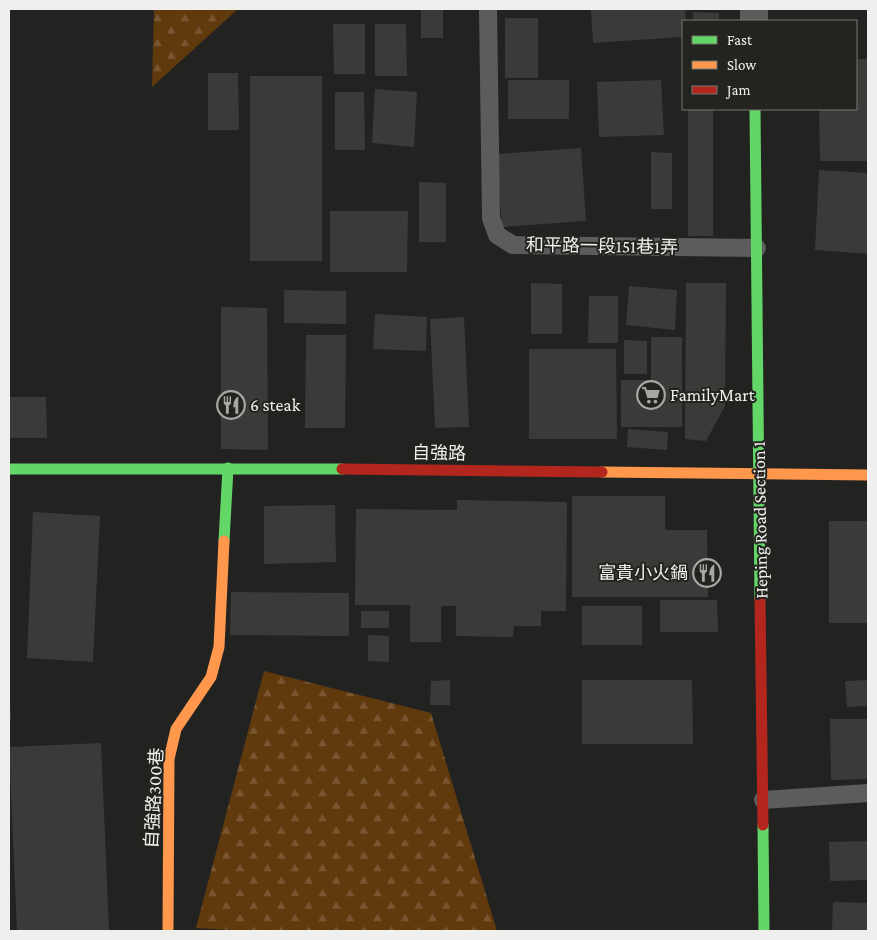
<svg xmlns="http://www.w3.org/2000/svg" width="877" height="940" viewBox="0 0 877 940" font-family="'Crimson Pro','Noto Sans TC',serif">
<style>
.forest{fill:url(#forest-firs)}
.building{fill:#3a3b38}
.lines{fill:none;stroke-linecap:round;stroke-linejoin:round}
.lane{stroke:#5c5c5c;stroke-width:18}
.street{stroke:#5c5c5c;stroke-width:28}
.fast{stroke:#63d668;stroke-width:11}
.slow{stroke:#ff974d;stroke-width:11}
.jam{stroke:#b3261e;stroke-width:11}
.labels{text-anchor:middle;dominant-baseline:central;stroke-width:4;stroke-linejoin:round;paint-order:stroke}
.street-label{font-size:18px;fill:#eff0ed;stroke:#232420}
.poi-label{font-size:18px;fill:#eff0ed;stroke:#232420;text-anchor:start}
</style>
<defs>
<pattern id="forest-firs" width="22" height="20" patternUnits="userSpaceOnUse" patternTransform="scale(1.25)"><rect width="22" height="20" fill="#60390d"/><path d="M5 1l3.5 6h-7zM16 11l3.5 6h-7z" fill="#775631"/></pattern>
</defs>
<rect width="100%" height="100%" fill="#222321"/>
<g class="forest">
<path d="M154 9H238L152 87Z"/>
<path d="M264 671 431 713 497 931H249L196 928Z"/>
</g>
<g class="building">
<rect x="421" y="9" width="22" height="29"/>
<path d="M591 9H685L686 21H683V37L593 43Z"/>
<path d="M693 12 719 13V21H693Z"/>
<rect x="505" y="18" width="33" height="60"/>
<path d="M333 24H365V74H334Z"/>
<path d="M375 24H406L407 76H375Z"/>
<path d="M856 59H868V161H820L819 109H856Z"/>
<path d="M208 73H238L239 130H208Z"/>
<rect x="250" y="76" width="72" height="185"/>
<rect x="508" y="80" width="61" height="39"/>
<path d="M661 80 664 135 599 137 597 82Z"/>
<path d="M375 89 417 92 414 147 372 143Z"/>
<path d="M335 92H364L365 150H335Z"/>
<rect x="688" y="109" width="25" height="127"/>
<path d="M581 148 586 221 502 227 496 154Z"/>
<path d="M651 152 672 153V209H651Z"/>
<path d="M819 170 868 173V254L815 250Z"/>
<path d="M419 182 446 183V242H419Z"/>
<path d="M330 211H408L407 272H330Z"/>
<path d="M531 283 562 284V334H531Z"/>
<path d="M686 283H726L725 406 706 441 685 439Z"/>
<path d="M629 286 677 290 675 330 626 325Z"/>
<path d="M284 290 346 291V324L284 323Z"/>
<path d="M589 296H618V343H588Z"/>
<path d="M221 307 267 308 268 450 221 449Z"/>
<path d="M375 314 427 317 426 351 373 349Z"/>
<path d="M464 317 469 427 435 428 430 319Z"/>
<path d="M306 335H346L345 428H305Z"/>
<path d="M651 337H682V427H621V380H651Z"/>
<path d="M624 340 647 341V374H624Z"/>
<path d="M529 349H616L617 439H529Z"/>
<path d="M9 397H46L47 438H9Z"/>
<path d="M628 429 668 432 667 450 627 447Z"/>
<path d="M572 496H665V530H707L708 597H572Z"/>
<path d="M457 500 567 502 566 611H541V626H514L513 637 456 636V606H441V642H410V605H355L356 509 457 510Z"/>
<path d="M335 505 336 562 264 564V506Z"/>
<path d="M33 512 100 516 93 662 27 658Z"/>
<rect x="829" y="521" width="39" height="102"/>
<path d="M231 592 349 593V636L230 635Z"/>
<path d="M660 600H717L718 632H660Z"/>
<rect x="582" y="606" width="60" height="39"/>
<rect x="361" y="611" width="28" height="17"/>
<path d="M368 635 389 636V662L368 661Z"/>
<path d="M450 680V705H430L431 681Z"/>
<path d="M582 680H692L693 744H582Z"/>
<path d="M868 680V706L847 707 845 681Z"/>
<path d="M9 698H10L11 720H9Z"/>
<path d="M830 719H868V779L831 780Z"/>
<path d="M101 743 109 931H17L9 747Z"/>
<path d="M868 841V880L830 881 829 842Z"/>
<path d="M833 902 868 903V931H832Z"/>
</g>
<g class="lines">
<g class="lane">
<path d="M488 9 491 218 497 235 513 245 757 248"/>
<path d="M763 800 868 793"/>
</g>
<path class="street" d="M754 9V21"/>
<g class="fast">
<path d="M755 109 760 599"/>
<path d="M9 469H342"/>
<path d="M224 541 228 468"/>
<path d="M763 825 764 931"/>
</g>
<g class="slow">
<path d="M602 472 868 475"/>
<path d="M168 931 169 759 176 729 211 677 219 647 224 541"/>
</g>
<g class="jam">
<path d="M342 469 602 472"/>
<path d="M760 599 763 825"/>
</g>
</g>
<defs>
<symbol id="supermarket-ring" viewBox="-11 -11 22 22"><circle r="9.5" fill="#232420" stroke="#a7a8a6" stroke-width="1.5"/><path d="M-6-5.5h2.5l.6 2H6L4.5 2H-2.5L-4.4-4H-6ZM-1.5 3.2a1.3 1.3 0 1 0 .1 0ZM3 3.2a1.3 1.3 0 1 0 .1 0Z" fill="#a7a8a6"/></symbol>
<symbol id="restaurant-ring" viewBox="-11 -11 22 22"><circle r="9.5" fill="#232420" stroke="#a7a8a6" stroke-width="1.5"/><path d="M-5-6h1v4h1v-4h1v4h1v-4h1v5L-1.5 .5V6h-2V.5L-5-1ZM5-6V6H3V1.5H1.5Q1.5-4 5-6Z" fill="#a7a8a6"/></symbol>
</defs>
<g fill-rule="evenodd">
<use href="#supermarket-ring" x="635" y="379" width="32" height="32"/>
<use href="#restaurant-ring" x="215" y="389" width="32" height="32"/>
<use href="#restaurant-ring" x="691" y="557" width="32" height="32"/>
</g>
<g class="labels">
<g class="street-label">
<text transform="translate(602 246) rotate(1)">和平路一段151巷1弄</text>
<text transform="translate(439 453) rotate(1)">自強路</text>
<text transform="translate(760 520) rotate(-91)">Heping Road Section 1</text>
<text transform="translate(154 798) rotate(-87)">自強路300巷</text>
</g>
<g class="poi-label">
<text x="670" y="395">FamilyMart</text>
<text x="250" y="405">6 steak</text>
<text x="688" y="573" text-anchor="end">富貴小火鍋</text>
</g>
</g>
<rect width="877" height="940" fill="none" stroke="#eff0ed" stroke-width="20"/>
<rect x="682" y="20" width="175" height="90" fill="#232420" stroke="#757672"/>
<rect x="692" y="36" width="25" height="8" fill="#63d668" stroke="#757672"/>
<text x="727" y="45" font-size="15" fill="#eff0ed">Fast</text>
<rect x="692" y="61" width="25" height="8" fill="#ff974d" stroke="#757672"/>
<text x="727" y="70" font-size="15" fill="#eff0ed">Slow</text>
<rect x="692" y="86" width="25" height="8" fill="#b3261e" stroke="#757672"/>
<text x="727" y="95" font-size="15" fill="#eff0ed">Jam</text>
</svg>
